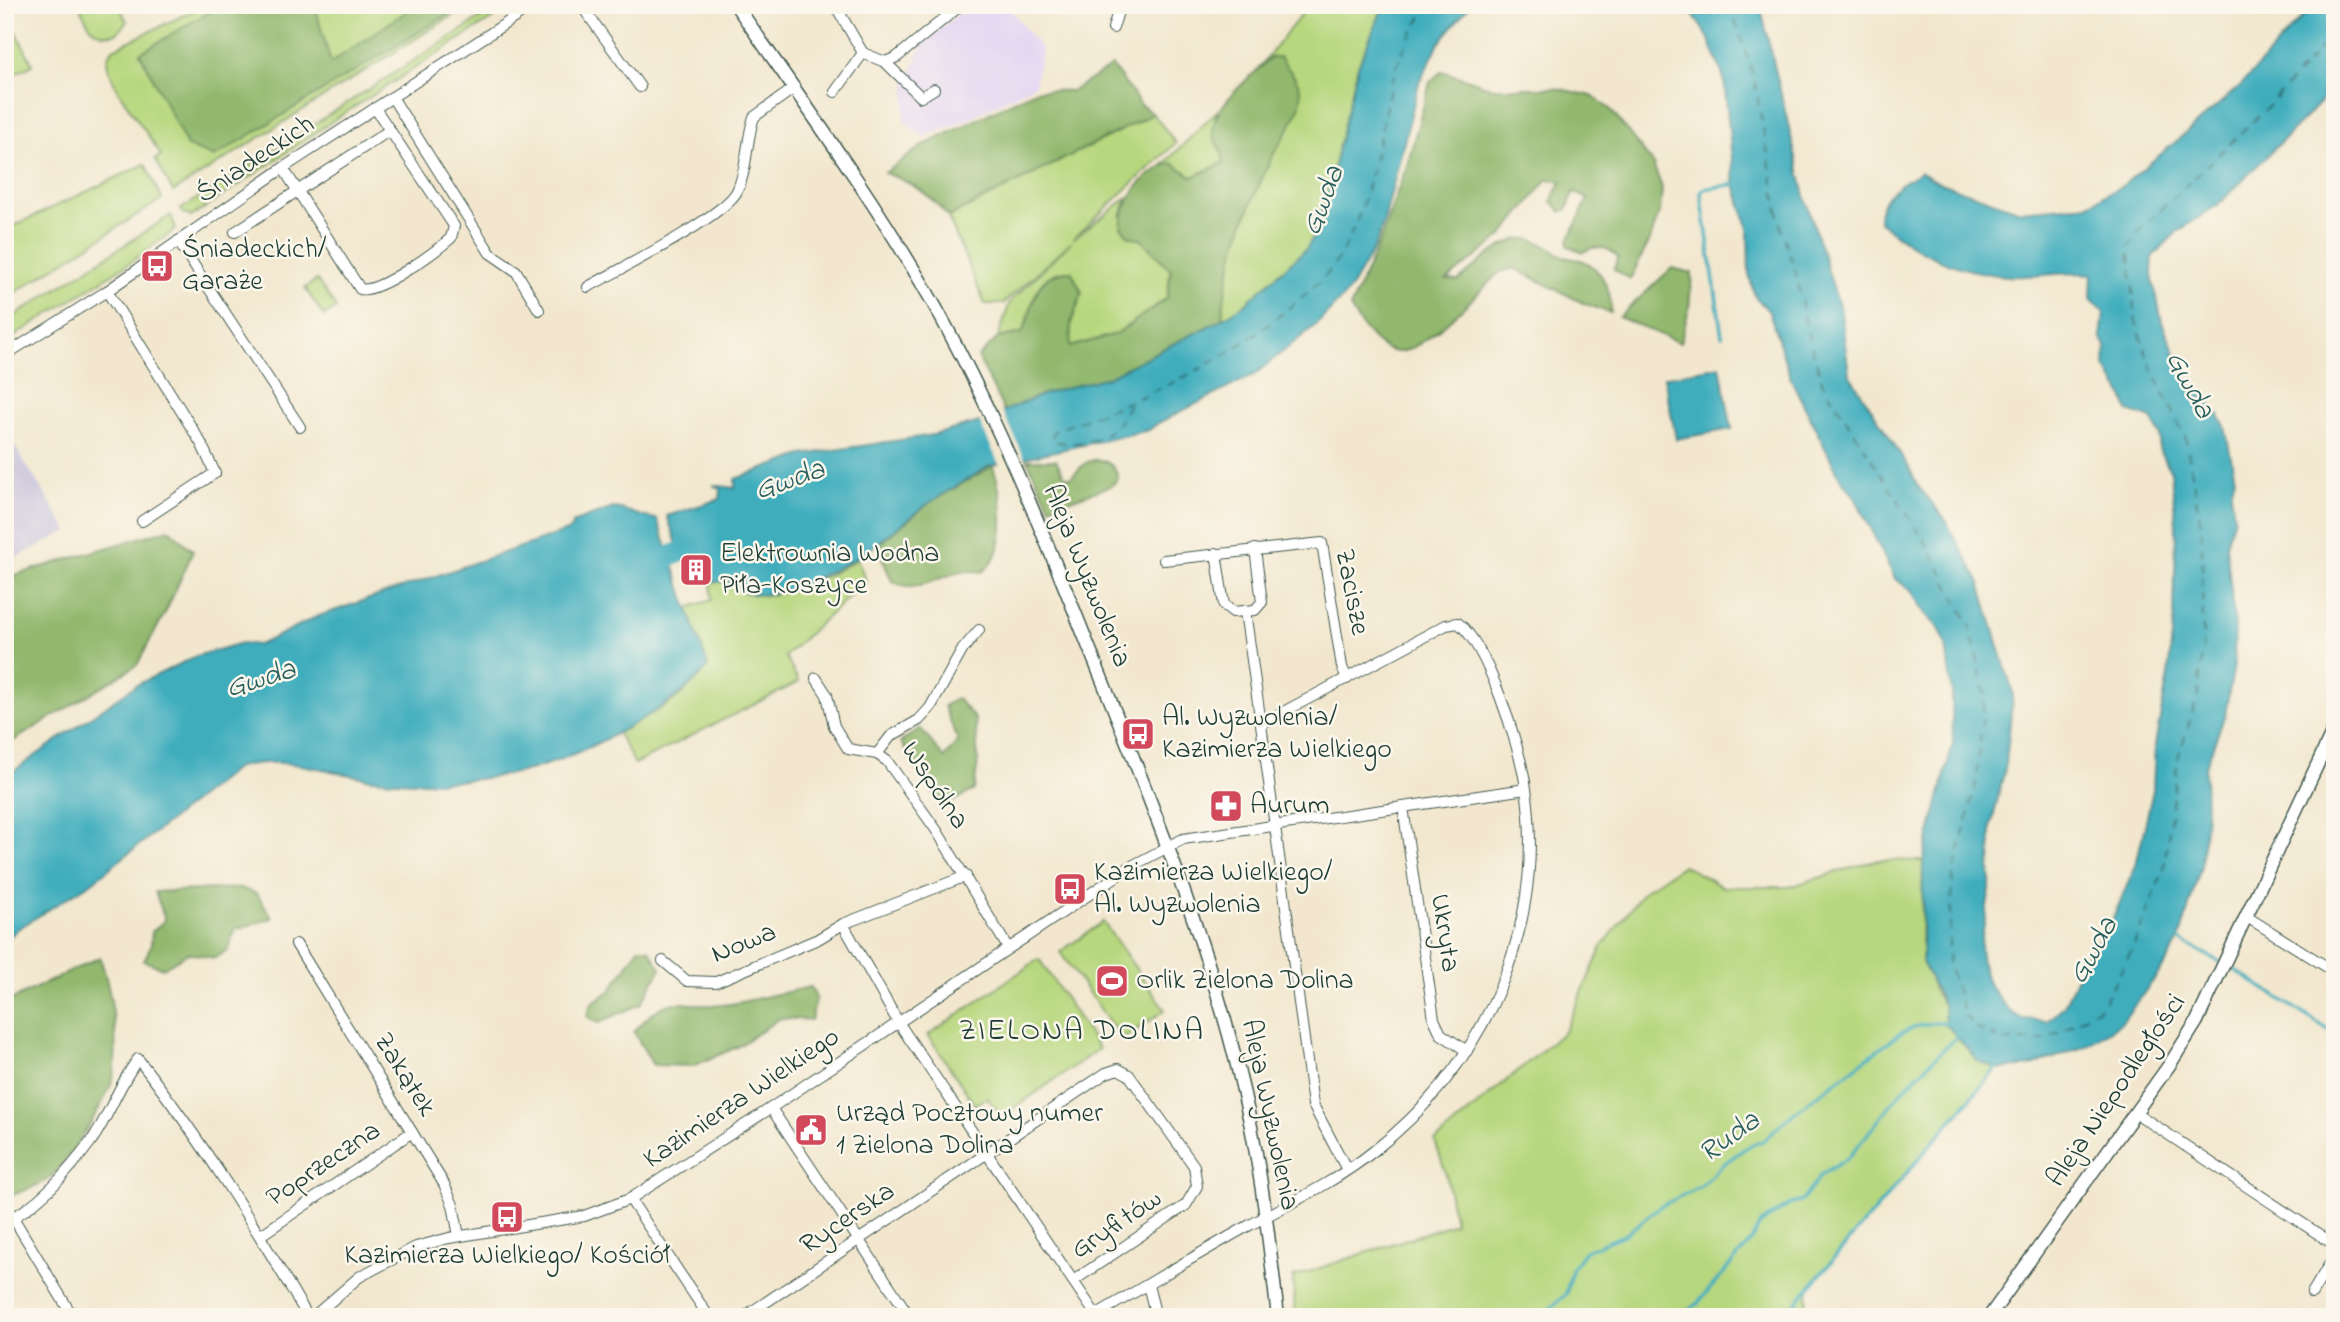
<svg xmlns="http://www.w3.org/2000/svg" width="2340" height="1322" viewBox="0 0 2340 1322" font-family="'Indie Flower',sans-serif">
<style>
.built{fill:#e2d4f3}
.industrial{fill:#c5c0da}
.green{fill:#b7d77e;stroke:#6b8a59;stroke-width:2}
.forest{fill:#91b86d;stroke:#587a50;stroke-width:2}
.water{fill:#3fadbd;stroke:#2f7578;stroke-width:2}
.pier{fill:#f2e7ce}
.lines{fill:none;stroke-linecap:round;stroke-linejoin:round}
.stream{stroke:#3fadbd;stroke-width:3.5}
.river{stroke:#3fadbd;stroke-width:21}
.ferry{stroke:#295f5d;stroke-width:2;stroke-dasharray:9 7;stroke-linecap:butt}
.minor-casing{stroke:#3f564b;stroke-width:12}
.tertiary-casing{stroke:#3f564b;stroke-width:15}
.minor{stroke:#fff;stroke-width:10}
.tertiary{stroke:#fff;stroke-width:12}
.labels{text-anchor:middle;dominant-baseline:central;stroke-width:5;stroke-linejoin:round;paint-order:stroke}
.street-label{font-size:28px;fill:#1f3d34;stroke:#fbf7ec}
.poi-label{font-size:28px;fill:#1f3d34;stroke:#fbf7ec;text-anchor:start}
.water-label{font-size:30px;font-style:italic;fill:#295f5d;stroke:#fbf7ec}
.neighbourhood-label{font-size:30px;letter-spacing:2px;fill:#1f3d34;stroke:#fbf7ec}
</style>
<rect width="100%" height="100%" fill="#fbf7ec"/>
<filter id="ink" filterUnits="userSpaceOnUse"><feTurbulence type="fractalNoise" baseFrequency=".0143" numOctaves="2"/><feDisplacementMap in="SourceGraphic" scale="14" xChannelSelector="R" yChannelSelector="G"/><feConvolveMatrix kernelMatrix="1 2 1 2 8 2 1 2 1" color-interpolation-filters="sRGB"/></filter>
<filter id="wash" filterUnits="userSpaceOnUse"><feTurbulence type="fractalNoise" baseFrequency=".00686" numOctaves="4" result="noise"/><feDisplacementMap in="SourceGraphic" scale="28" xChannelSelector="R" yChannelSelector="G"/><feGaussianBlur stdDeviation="1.57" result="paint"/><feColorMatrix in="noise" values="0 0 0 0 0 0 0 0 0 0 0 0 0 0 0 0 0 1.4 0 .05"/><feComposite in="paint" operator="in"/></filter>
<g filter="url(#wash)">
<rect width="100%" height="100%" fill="#f2e7ce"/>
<path class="built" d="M969 5H1007L1042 50 1035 85 964 121 923 137 904 121 906 85 923 44Z"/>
<path class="industrial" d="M5 431 68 531 5 563Z"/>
<g class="green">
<path d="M79 5H119L127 22 117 33C94 40 87 23 79 5Z"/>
<path d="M205 5H469L173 192 155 159 161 156C149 132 106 84 107 58L113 49Z"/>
<path d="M501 5H513L334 120 191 217 183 213 181 209Z"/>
<path d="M1309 5H1384L1358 66 1324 207C1309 223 1314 217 1313 238L1306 249 1244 305 1222 319 1226 281 1237 235 1270 159V58L1257 70Z"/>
<path d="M5 10 33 65 5 78Z"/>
<path d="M1217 111C1209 140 1222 138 1224 162L1193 177 1172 163 1162 166Z"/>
<path d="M1153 114 1176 143 1073 239 1127 198 1121 216 1129 236 1141 239 1171 270 1167 298 1116 334 1070 347 1071 323 1082 292 1071 271C1031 271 1035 307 1022 333L998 338 1010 302 1071 242 1003 304H985L948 217Z"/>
<path d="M145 164 162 199 5 299V230Z"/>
<path d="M171 215 176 229 131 262 5 342V322Z"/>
<path d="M317 280 336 308 324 316 305 288Z"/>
<path d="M857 559 866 581 785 656 799 682 635 764 617 732C652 714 685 699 708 666L687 608 712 600 711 582H730C763 615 825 578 857 559Z"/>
<path d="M1877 860 1923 861 1921 942 1934 991 1944 1006 1945 1023 1978 1061 1997 1069 1809 1287 1805 1317H1295L1293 1277 1455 1223 1446 1174 1435 1141 1565 1031 1602 947 1644 891 1683 865 1723 887H1789Z"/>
<path d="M1103 922 1165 1010 1122 1040 1060 952Z"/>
<path d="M1039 959 1099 1049 1001 1117 987 1097 975 1105 928 1035Z"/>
</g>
<g class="forest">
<path d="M221 5H309L317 14 331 63 416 5H463L214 157 187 146 140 53Z"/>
<path d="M1280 57C1290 72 1305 85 1300 104 1295 124 1278 143 1270 161 1244 216 1228 258 1222 319L1108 377 1044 394 1004 411 978 357 998 338 1022 333C1036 307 1031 272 1071 271L1082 293 1071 323 1070 347 1116 334 1167 298 1171 270 1141 239 1129 236 1121 227C1122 199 1145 171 1172 163L1193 177 1224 163C1223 151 1217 147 1214 137 1206 111 1253 74 1271 58Z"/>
<path d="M1112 66 1141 105 1153 114 948 217C930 194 913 183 885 173L922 146 1037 90 1072 91Z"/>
<path d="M1442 71 1493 88H1556L1592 96 1610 109 1653 164 1662 188 1660 210 1650 240 1630 279 1614 269 1618 257C1607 246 1597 245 1583 252L1568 246V241L1588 199 1574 192 1567 209 1561 212 1552 201 1561 182 1548 179 1502 236 1447 280 1458 281C1475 267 1491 250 1511 242 1534 232 1546 248 1565 257 1570 259 1576 259 1581 260 1603 268 1612 292 1611 313L1583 303 1514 268 1500 272C1479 291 1423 353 1397 352 1378 351 1359 323 1350 308L1379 243 1407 165 1430 82Z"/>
<path d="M1672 268 1692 273 1689 309 1680 343 1619 317Z"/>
<path d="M1027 460H1056L1064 475 1070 478C1076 473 1082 465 1088 462 1102 456 1117 464 1118 479L1111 486 1050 507Z"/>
<path d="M993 466C1003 496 1011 551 982 572 944 565 923 599 892 581L879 551 880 543 929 503Z"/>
<path d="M169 529 193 551 167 609 137 665 5 746V578Z"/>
<path d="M957 698 975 719 978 761 974 790 944 806 920 776 901 742 920 728 944 758 958 741 944 706Z"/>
<path d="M241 888 257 894 272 918 235 930 228 950 215 958 188 953 163 968 144 961 151 945 152 932 165 920 155 892Z"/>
<path d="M639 948 649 949 661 968 641 1004 598 1023 587 1016 592 1003 610 991Z"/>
<path d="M100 957C112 995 119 1034 114 1074 111 1095 65 1166 48 1179 39 1186 24 1190 13 1195L5 1181V1003Z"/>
<path d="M811 987 816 998 811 1020 780 1018 737 1047 693 1066 653 1065 634 1032C674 984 685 1012 731 1004 758 999 784 992 811 987Z"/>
</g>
<g class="water">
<path d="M1384 5H1470L1439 43 1419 83 1384 221 1375 246 1350 290 1317 324 1254 375 1158 423 1149 430 989 466 929 503 861 556 795 589 761 595 744 592 730 582H711L701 552 682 558 667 516 720 499 721 489 713 485 735 488V479L802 455 933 435 976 423 1044 394 1108 377 1217 322 1244 305 1306 249 1313 238C1316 217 1308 224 1324 207L1358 66Z"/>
<path d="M1686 5H1760L1806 200 1841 313 1849 374 1910 469 1917 485 1943 516 1980 583 2013 693 2006 764 1991 827 1990 889 1980 948 1982 964 1988 984 2009 1011 2023 1019 2047 1021 2064 1006 2086 956 2110 925 2136 865 2153 790 2155 745 2168 675 2174 615 2176 524 2171 472 2159 449 2160 435 2152 419 2128 411 2123 396 2105 367 2106 346 2101 337 2104 313 2091 299 2092 274C2063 271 2035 278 2006 276 1958 272 1915 253 1879 221 1878 195 1900 185 1920 172L1938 182 2021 211 2087 205 2122 186 2173 144 2241 85 2313 5H2335V88L2219 204 2177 232 2153 256 2152 275 2162 322 2186 379 2217 412 2225 426 2235 478 2231 492 2234 517 2226 545 2235 627 2234 665 2225 715 2205 768 2206 817 2201 866 2179 940 2165 965 2122 1022 2086 1046 2032 1066 1997 1069 1978 1061 1945 1023 1944 1006 1922 962 1923 861 1953 743 1952 694 1946 644 1939 628 1925 614 1911 590 1895 579 1854 495 1841 480 1790 377 1769 311 1755 297 1749 275 1748 229 1734 181 1724 79 1708 37Z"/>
<path d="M1720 366 1732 429 1676 439 1664 377Z"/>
<path d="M613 508C629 509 640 518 657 519L708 666C679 707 567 764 516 773 471 782 419 785 373 779 323 772 290 755 238 767L91 883 18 929 5 941V777L136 685 196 656 242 643 259 645 316 617 570 530 574 522Z"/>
</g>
<path class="pier" d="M1001 408 1025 459 1001 468 978 419Z"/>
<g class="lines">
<g class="stream">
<path d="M1722 336 1701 193 1703 189 1737 184"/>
<path d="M2179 940 2220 962"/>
<path d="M2227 965 2335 1034"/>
<path d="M1541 1317 1566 1294 1573 1267 1585 1251 1626 1234 1659 1207 1701 1186 1722 1165 1744 1149 1764 1140 1790 1116 1898 1035C1916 1023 1929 1024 1949 1022"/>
<path d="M1678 1317 1697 1304 1751 1241 1760 1224 1789 1205 1802 1201 1821 1175 1849 1157 1902 1091 1959 1034"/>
<path d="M1784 1317 1998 1066"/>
</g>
<path class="river" d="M644 567 705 542"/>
<g class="ferry">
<path d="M1730 5 1754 78 1781 227 1796 274 1807 331 1823 384 1926 543 1970 625 1985 696 1975 788 1953 874 1948 964 1965 1016 1975 1027 2003 1041H2039L2059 1033 2102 1006 2132 950 2164 869 2178 758 2198 695 2203 649 2202 531 2186 439 2148 359 2136 322 2129 246 2139 231 2271 104 2335 32"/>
<path d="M1129 404C1124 414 1119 425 1110 431 1098 441 1063 449 1052 438L1054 431C1145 396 1206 375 1283 313 1303 296 1326 280 1339 257 1353 234 1364 204 1370 178 1389 110 1385 66 1430 5"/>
</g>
</g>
</g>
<g filter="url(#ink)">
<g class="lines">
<defs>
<g id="minor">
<path d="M581 5 640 87"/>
<path d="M835 5 863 53"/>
<path d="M1113 28 1120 5"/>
<path d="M885 62 921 97 934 89"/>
<path d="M835 92 863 53 885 62 897 57 961 5"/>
<path d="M392 97 490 253 516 271 539 310"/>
<path d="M283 168 360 289C378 294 435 252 451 238L454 226 375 108"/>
<path d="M235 232 390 130"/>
<path d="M178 241 300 427"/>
<path d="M588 287C618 270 724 217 737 191 748 168 746 140 754 117L793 89"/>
<path d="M107 291 201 443 215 473 142 521"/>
<path d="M5 355 107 291 283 168 534 5"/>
<path d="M1216 553 1224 605 1233 612 1255 610 1262 602 1255 549"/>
<path d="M1164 560 1322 543 1342 667 1347 679"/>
<path d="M1245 611 1261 724"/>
<path d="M816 678 827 695 834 726 848 749 877 754 887 761 937 831 1008 948"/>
<path d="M877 754 891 736 919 720 930 708 963 649 979 630"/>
<path d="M1403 807 1434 1019 1441 1034 1467 1051"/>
<path d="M2247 917 2335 972"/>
<path d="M843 924 898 1022 1096 1315"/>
<path d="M296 944 444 1184 453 1205 459 1236"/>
<path d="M663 961 687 981 716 982 818 939 843 924 966 876"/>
<path d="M771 1108 910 1317"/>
<path d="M2136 1113 2335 1245"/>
<path d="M630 1199 709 1317"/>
<path d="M5 1204 73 1317"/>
<path d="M5 1222C39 1205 70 1170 92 1140 110 1114 119 1084 138 1059 202 1140 256 1228 308 1317"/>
<path d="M261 1235 412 1132"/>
<path d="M1148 1285 1156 1317"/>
<path d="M2312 1293 2335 1255"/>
<path d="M313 1317 359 1277 416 1247 449 1238 584 1216 630 1199 771 1108 1130 867 1183 839 1526 789"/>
<path d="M744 1317 1106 1073 1118 1069 1129 1075 1194 1166 1197 1186 1186 1205 1073 1281"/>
<path d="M1092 1317C1144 1287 1196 1255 1248 1226 1291 1203 1337 1181 1375 1150 1487 1062 1548 924 1525 782 1519 745 1487 644 1458 623L1446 625 1261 724 1313 1105 1347 1170"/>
</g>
<g id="tertiary">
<path d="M736 5C800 98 867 189 924 287 989 399 1038 520 1086 640 1149 796 1214 952 1249 1117 1263 1183 1270 1250 1278 1317"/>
<path d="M1989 1317 2170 1064 2197 1021 2335 727"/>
</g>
</defs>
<use href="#minor" class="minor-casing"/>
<use href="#tertiary" class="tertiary-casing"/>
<use href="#minor" class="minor"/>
<use href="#tertiary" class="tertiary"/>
</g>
</g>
<defs>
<symbol id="bus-square" viewBox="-11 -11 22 22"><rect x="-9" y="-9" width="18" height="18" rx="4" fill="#d1495b" stroke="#fbf7ec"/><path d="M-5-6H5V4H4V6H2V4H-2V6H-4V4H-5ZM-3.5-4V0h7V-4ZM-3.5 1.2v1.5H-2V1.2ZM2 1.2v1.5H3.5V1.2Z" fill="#fff"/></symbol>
<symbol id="building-square" viewBox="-11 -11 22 22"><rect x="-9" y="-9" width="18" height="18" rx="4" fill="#d1495b" stroke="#fbf7ec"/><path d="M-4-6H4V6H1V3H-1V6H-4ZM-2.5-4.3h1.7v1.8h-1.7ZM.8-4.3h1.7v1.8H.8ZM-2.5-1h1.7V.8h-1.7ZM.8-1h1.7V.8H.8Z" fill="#fff"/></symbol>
<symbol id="pharmacy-square" viewBox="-11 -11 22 22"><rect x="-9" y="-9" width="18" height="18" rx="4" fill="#d1495b" stroke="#fbf7ec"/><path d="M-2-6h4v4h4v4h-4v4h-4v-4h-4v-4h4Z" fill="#fff"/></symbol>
<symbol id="stadium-square" viewBox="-11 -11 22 22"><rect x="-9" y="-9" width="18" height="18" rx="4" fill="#d1495b" stroke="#fbf7ec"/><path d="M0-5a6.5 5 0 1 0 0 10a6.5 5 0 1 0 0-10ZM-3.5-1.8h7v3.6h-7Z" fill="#fff"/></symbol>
<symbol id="civic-square" viewBox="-11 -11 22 22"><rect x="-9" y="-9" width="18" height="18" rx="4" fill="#d1495b" stroke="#fbf7ec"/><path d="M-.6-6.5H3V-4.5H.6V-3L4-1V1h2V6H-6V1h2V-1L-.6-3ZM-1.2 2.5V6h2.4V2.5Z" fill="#fff"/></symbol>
</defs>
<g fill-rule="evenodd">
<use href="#bus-square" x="138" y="247" width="38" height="38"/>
<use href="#building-square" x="677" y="551" width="38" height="38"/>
<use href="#bus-square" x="1119" y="715" width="38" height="38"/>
<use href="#pharmacy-square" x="1207" y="787" width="38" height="38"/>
<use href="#bus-square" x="1051" y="870" width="38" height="38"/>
<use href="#stadium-square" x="1093" y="962" width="38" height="38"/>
<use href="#civic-square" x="792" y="1111" width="38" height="38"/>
<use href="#bus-square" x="488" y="1198" width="38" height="38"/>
</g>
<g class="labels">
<g class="street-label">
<text transform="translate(256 160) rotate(-34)">Śniadeckich</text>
<text transform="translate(1086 576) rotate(68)">Aleja Wyzwolenia</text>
<text transform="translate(1351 592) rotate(79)">Zacisze</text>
<text transform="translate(934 786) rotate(56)">Wspólna</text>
<text transform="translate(1444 933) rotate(82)">Ukryta</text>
<text transform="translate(744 944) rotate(-22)">Nowa</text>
<text transform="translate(404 1075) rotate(58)">Zakątek</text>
<text transform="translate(2117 1091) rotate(-56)">Aleja Niepodległości</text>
<text transform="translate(742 1099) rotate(-34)">Kazimierza Wielkiego</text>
<text transform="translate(1269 1115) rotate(78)">Aleja Wyzwolenia</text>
<text transform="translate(324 1165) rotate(-34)">Poprzeczna</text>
<text transform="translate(848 1219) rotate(-34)">Rycerska</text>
<text transform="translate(1117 1225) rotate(-34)">Gryfitów</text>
</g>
<g class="poi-label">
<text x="182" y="250">Śniadeckich/<tspan x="182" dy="32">Garaże</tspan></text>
<text x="720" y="554">Elektrownia Wodna<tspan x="720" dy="32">Piła-Koszyce</tspan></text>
<text x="1162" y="718">Al. Wyzwolenia/<tspan x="1162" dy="32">Kazimierza Wielkiego</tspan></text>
<text x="1250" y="806">Aurum</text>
<text x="1094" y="873">Kazimierza Wielkiego/<tspan x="1094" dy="32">Al. Wyzwolenia</tspan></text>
<text x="1136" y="981">Orlik Zielona Dolina</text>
<text x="836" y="1114">Urząd Pocztowy numer<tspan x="836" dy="32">1 Zielona Dolina</tspan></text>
<text x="507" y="1256" text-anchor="middle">Kazimierza Wielkiego/ Kościół</text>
</g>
<g class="water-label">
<text transform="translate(1324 201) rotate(-69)">Gwda</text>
<text transform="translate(2189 385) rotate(62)">Gwda</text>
<text transform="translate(790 481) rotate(-19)">Gwda</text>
<text transform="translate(261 680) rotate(-17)">Gwda</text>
<text transform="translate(2094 951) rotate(-61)">Gwda</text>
<text transform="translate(1730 1138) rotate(-36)">Ruda</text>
</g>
<g class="neighbourhood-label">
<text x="1082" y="1032">ZIELONA DOLINA</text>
</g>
</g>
<rect width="2340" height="1322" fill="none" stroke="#fbf7ec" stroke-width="28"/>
</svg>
